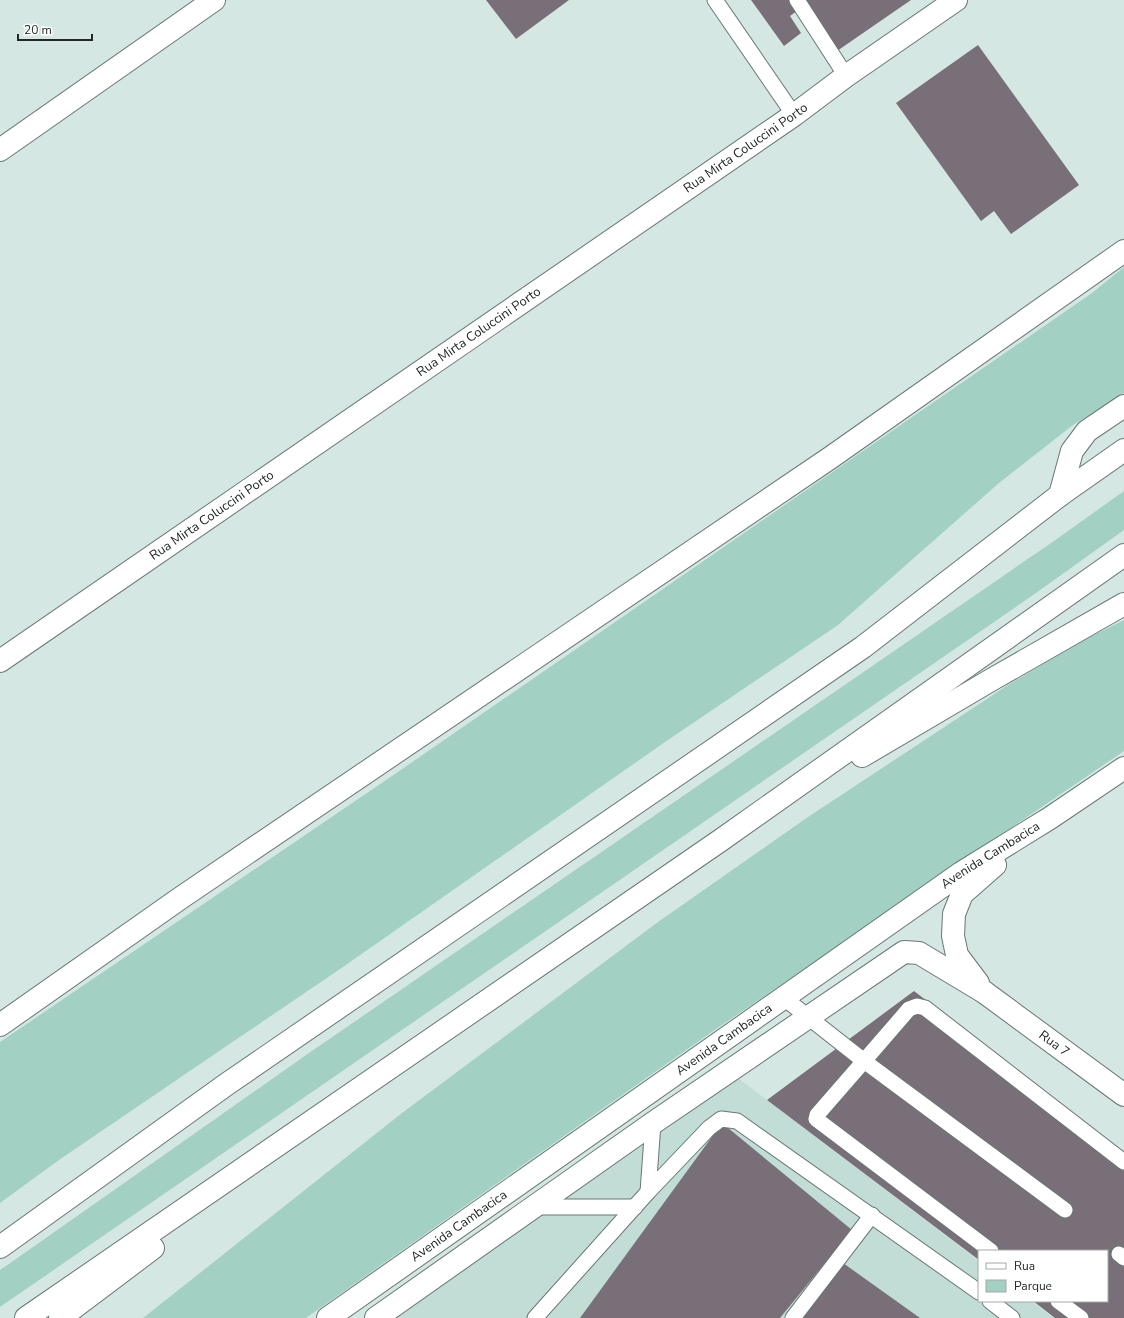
<svg xmlns="http://www.w3.org/2000/svg" width="1124" height="1318" viewBox="0 0 1124 1318" font-family="'Nunito Sans',sans-serif">
<style>
.built{fill:#c2ddd5}
.green{fill:#a2d1c4}
.building{fill:#796f79}
.lines{fill:none;stroke-linecap:round;stroke-linejoin:round}
.service-casing{stroke:#687874;stroke-width:17}
.minor-casing{stroke:#687874;stroke-width:24}
.tertiary-casing{stroke:#687874;stroke-width:24}
.motorway-casing{stroke:#687874;stroke-width:24}
.service{stroke:#fff;stroke-width:15}
.minor{stroke:#fff;stroke-width:22}
.tertiary{stroke:#fff;stroke-width:22}
.motorway{stroke:#fff;stroke-width:22}
.labels{text-anchor:middle;dominant-baseline:central;stroke-width:4;stroke-linejoin:round;paint-order:stroke}
.street-label{font-size:13px;fill:#202725;stroke:#fff}
</style>
<rect width="100%" height="100%" fill="#d5e7e2"/>
<path class="built" d="M730 1072 979 1261V1301H1031L1054 1318H388Z"/>
<g class="green">
<path d="M1124 267V393L1073 425 999 483 838 625 665 742 343 967 59 1160 0 1203V1042L392 776 1092 293Z"/>
<path d="M1124 491V530L1036 593 0 1307V1270L6 1266 309 1053 1054 541Z"/>
<path d="M1124 620V751L716 1029 306 1318H143L402 1113 658 922 805 819 1008 685 1084 640Z"/>
</g>
<g class="building">
<path d="M486 0H569L516 39Z"/>
<path d="M751 0H911L837 51 805 5 790 16 801 33 784 46Z"/>
<path d="M978 45 1079 185 1011 234 994 211 981 221 896 103Z"/>
<path d="M914 991 1124 1152V1318H1055L1033 1301H1107V1251H979V1260L767 1100Z"/>
<path d="M722 1123 852 1230 780 1318H580Z"/>
<path d="M843 1263 920 1318H801Z"/>
</g>
<g class="lines">
<defs>
<g id="service">
<path d="M715 0 794 115"/>
<path d="M797 0 846 76"/>
<path d="M784 998 864 1061 909 1009 917 1006 925 1008 1124 1162"/>
<path d="M648 1192 653 1123"/>
<path d="M535 1207H635"/>
<path d="M991 1251 816 1119 817 1115 864 1061 1065 1210"/>
<path d="M1119 1254 1124 1258"/>
<path d="M990 1301 1012 1318"/>
<path d="M1058 1301 1081 1318"/>
<path d="M535 1318 648 1192 709 1128 721 1119 737 1121 979 1292"/>
<path d="M793 1318 872 1215"/>
</g>
<g id="minor">
<path d="M0 150 214 0"/>
<path id="s1" d="M0 661 794 115 846 76 956 0"/>
<path id="s2" d="M984 992 1124 1095"/>
<path d="M0 1025 182 897 830 458 1124 251"/>
</g>
<g id="tertiary">
<path d="M978 983 957 955 953 936 954 914 962 894 995 865"/>
<path id="s3" d="M328 1318 961 873 1050 818 1124 768"/>
<path d="M376 1318 653 1123 904 952 919 953 984 992"/>
</g>
<g id="motorway">
<path d="M1060 495 1072 451 1087 431 1124 406"/>
<path d="M862 756 991 680 1124 604"/>
<path d="M0 1247 227 1084 863 647 1060 495 1124 450"/>
<path d="M26 1318 721 840 1124 555"/>
<path d="M60 1318 153 1248"/>
</g>
</defs>
<use href="#service" class="service-casing"/>
<use href="#minor" class="minor-casing"/>
<use href="#tertiary" class="tertiary-casing"/>
<use href="#motorway" class="motorway-casing"/>
<use href="#service" class="service"/>
<use href="#minor" class="minor"/>
<use href="#tertiary" class="tertiary"/>
<use href="#motorway" class="motorway"/>
</g>
<g class="labels">
<g class="street-label">
<text stroke="none"><textPath href="#s1" startOffset="905">Rua Mirta Coluccini Porto</textPath></text>
<text stroke="none"><textPath href="#s1" startOffset="581">Rua Mirta Coluccini Porto</textPath></text>
<text stroke="none"><textPath href="#s1" startOffset="257">Rua Mirta Coluccini Porto</textPath></text>
<text stroke="none"><textPath href="#s3" startOffset="808">Avenida Cambacica</textPath></text>
<text stroke="none"><textPath href="#s3" startOffset="484">Avenida Cambacica</textPath></text>
<text stroke="none"><textPath href="#s2" startOffset="87">Rua 7</textPath></text>
<text stroke="none"><textPath href="#s3" startOffset="160">Avenida Cambacica</textPath></text>
</g>
</g>
<rect x="978" y="1250" width="130" height="52" fill="#ffffff" stroke="#a6a9a8"/>
<rect x="986" y="1263" width="20" height="6" fill="#ffffff" stroke="#a6a9a8"/>
<text x="1014" y="1270" font-size="12" fill="#202725">Rua</text>
<rect x="986" y="1280" width="20" height="12" fill="#a2d1c4" stroke="#a6a9a8"/>
<text x="1014" y="1290" font-size="12" fill="#202725">Parque</text>
<path d="M18 34v6h74v-6" fill="none" stroke="#202725" stroke-width="2"/>
<text x="24" y="34" font-size="12" fill="#202725" stroke="#ffffff" stroke-width="3" paint-order="stroke">20 m</text>
</svg>
